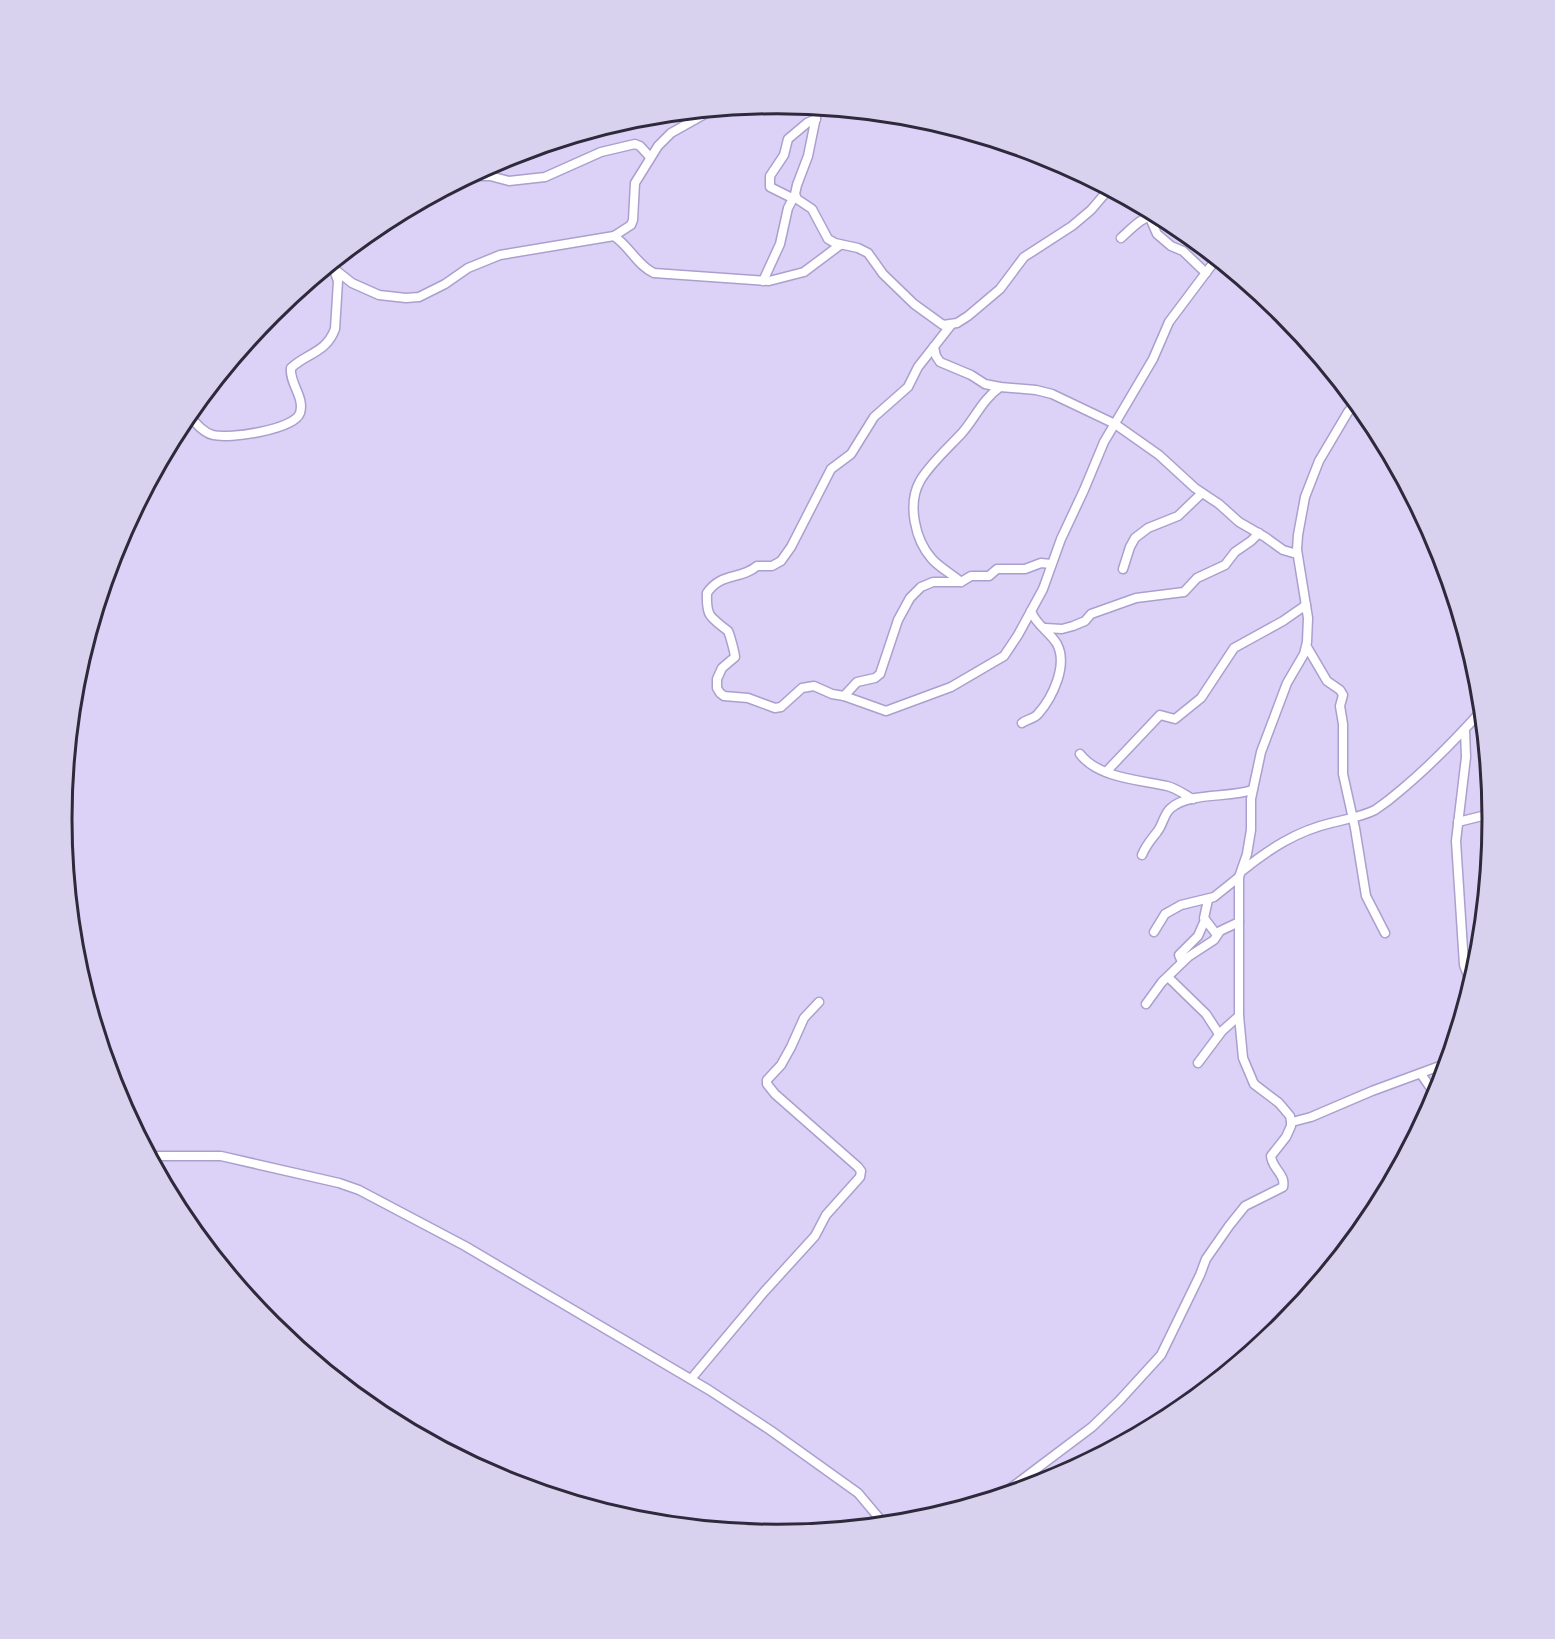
<svg xmlns="http://www.w3.org/2000/svg" width="1555" height="1639" viewBox="0 0 1555 1639" font-family="Mulish,sans-serif">
<style>
.lines{fill:none;stroke-linecap:round;stroke-linejoin:round}
.street-casing{stroke:#ac9fcd;stroke-width:11}
.street{stroke:#fff;stroke-width:8}
.rim{fill:none;stroke:#2e293b;stroke-width:3}
</style>
<rect width="100%" height="100%" fill="#dcd2f8"/>
<g class="lines">
<defs>
<g id="street">
<path d="M818 107 808 156 797 185 795 194 797 199 812 209 828 239 835 243 858 248 868 253 883 274 914 304 943 325 957 323 968 316 1000 289 1024 257 1072 226 1091 210 1109 189"/>
<path d="M470 176H490L509 181 545 177 601 152 635 144 640 146 650 157"/>
<path d="M792 198 770 187V176L784 155 788 139 807 123 816 119"/>
<path d="M1146 209 1157 234 1171 246 1183 251 1206 273"/>
<path d="M614 236C630 247 638 266 654 273L769 281 804 272 840 245"/>
<path d="M1121 238C1132 228 1143 215 1158 215"/>
<path d="M333 268 352 283 379 295 406 298 419 297 445 284 468 268 500 255 614 236 631 225 633 220 635 183 658 146 671 133 712 110"/>
<path d="M763 281 780 244 788 208 795 195"/>
<path d="M951 325 918 367 908 387 874 417 851 454 831 469 791 547 781 561 772 566H757C741 580 721 572 707 593 706 618 711 617 728 631 730 635 735 654 735 657L722 668 717 679V688L720 693 724 696 748 698 775 708 781 707 802 688 814 686 832 694 844 696 886 711 951 687 1004 656 1018 635 1043 589 1061 539 1084 490 1104 442 1153 359 1169 322 1217 258"/>
<path d="M934 347 936 356 940 362 971 375 985 384 1000 387 1036 390 1052 394 1115 424 1159 455 1195 488 1219 504 1239 522 1265 537 1283 550 1297 554"/>
<path d="M188 414C195 422 202 432 213 435 229 439 294 430 300 413 305 397 289 383 291 368 307 353 326 353 335 329L338 281 334 270"/>
<path d="M1123 569 1130 547 1135 538 1148 528 1178 516 1202 493"/>
<path d="M961 582C952 574 940 568 932 559 915 540 907 504 920 481 929 465 949 447 962 433 975 418 983 399 1000 387"/>
<path d="M1045 628 1062 629 1073 626 1085 621 1091 614 1136 598 1184 592 1197 578 1225 565 1235 552 1251 541 1259 533"/>
<path d="M1307 647 1327 681 1340 690 1343 695 1340 706 1343 724V774L1355 828 1366 896 1385 933"/>
<path d="M844 696 857 682 875 678 880 674 898 620 910 598 921 587 933 582H961L971 576H989L997 569H1025L1041 563 1051 564"/>
<path d="M1022 723C1027 719 1034 719 1038 714 1053 697 1068 665 1057 644 1049 631 1036 625 1031 611"/>
<path d="M1465 730 1466 757 1456 841 1464 965 1472 986"/>
<path d="M1080 754C1098 778 1140 780 1167 786 1176 788 1185 795 1193 799"/>
<path d="M1106 772 1160 715 1175 719 1201 698 1234 648 1283 621 1306 605"/>
<path d="M1458 822 1482 816H1493"/>
<path d="M1142 855C1146 845 1151 840 1157 832 1163 825 1164 813 1171 808 1189 792 1230 798 1252 790"/>
<path d="M1242 871C1269 849 1297 831 1331 823 1346 819 1361 817 1375 810 1384 804 1393 797 1401 790 1431 765 1457 738 1483 709"/>
<path d="M1208 900 1204 918 1217 935"/>
<path d="M1154 932 1165 914 1181 905 1214 897 1239 877"/>
<path d="M1182 962 1179 955 1198 936 1205 920"/>
<path d="M1168 977 1206 1014 1219 1034"/>
<path d="M1146 1004 1162 982 1188 957 1214 940 1220 931 1239 922"/>
<path d="M1198 1063 1222 1031 1239 1016"/>
<path d="M1421 1074 1437 1097"/>
<path d="M1292 1122 1311 1117 1372 1091 1448 1063"/>
<path d="M149 1156H221L339 1183 359 1190 465 1246 709 1390 770 1430 858 1493 885 1525"/>
<path d="M691 1379 764 1292 815 1236 826 1215 860 1177 861 1171 858 1167 775 1094 767 1084V1080L781 1065 791 1047 804 1018 819 1002"/>
<path d="M999 1497 1092 1427 1119 1401 1161 1355 1200 1275 1206 1259 1229 1226 1245 1206 1283 1187C1286 1174 1272 1169 1271 1156L1286 1137 1291 1126V1121L1290 1116 1279 1103 1254 1084 1243 1058 1239 1016V877L1247 854 1251 830V799L1261 752 1287 683 1304 654 1307 642 1308 618 1297 550 1298 535 1305 497 1319 461 1348 412 1357 402"/>
</g>
</defs>
<use href="#street" class="street-casing"/>
<use href="#street" class="street"/>
</g>
<path d="M0 0H1555V1639H0ZM72 819a705 705 0 1 1 1410 0a705 705 0 1 1-1410 0Z" fill="#d9d2ee" fill-rule="evenodd"/>
<path class="rim" d="M72 819a705 705 0 1 1 1410 0a705 705 0 1 1-1410 0Z"/>
</svg>
